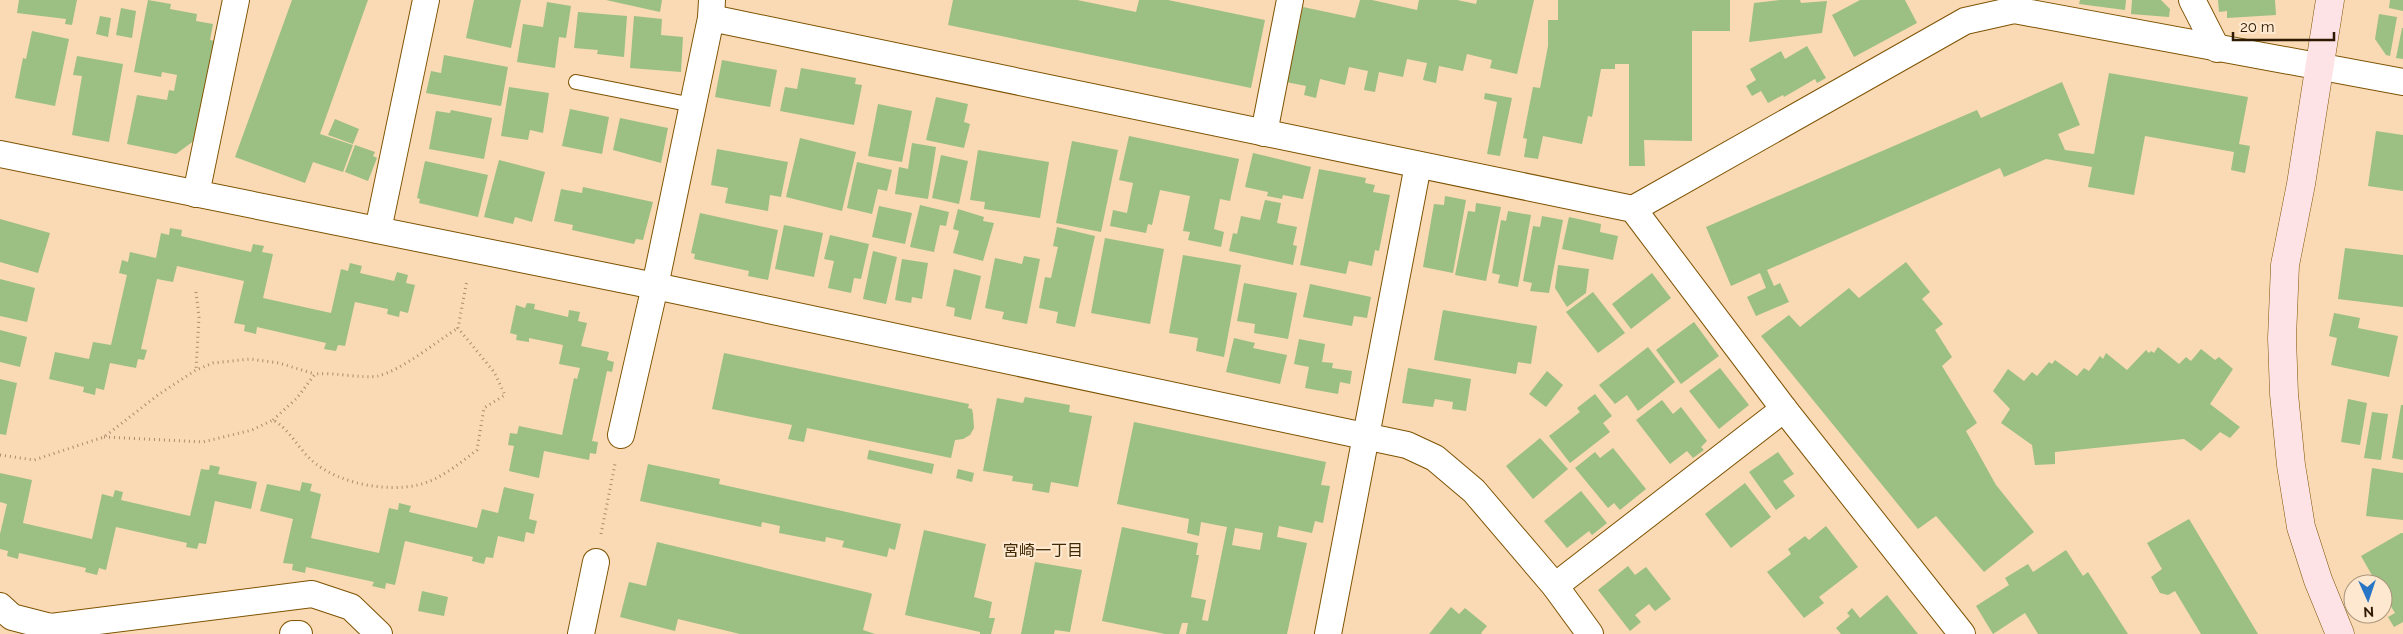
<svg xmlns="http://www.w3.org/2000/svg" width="2403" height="634" viewBox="0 0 2403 634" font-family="Raleway,'Noto Sans JP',sans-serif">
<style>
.building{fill:#9cbf83;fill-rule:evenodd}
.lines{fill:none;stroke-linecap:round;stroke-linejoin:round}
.lane-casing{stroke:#7f5303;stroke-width:16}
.street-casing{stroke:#7f5303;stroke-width:28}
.secondary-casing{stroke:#7f5303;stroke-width:29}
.path{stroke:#a88d6c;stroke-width:3;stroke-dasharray:1 4;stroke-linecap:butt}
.lane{stroke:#fff;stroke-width:14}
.street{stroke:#fff;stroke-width:26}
.secondary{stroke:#fde3e6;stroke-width:28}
.labels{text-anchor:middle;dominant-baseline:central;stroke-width:4.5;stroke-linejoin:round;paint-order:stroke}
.neighbourhood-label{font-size:16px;fill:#412904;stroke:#fee9d0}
</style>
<rect width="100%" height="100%" fill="#f9dab4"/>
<g class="building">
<path d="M19 0H77L72 25 65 24 66 19 17 13Z"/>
<path d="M148 0 171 4 170 9 197 14 196 21 213 24 210 40 215 41 195 140 176 154 127 144 137 95 167 100 169 90 174 91 177 75 162 72 161 77 134 72Z"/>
<path d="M292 0H368L320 134 353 145 343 172 313 162 305 183 235 157Z"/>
<path d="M474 0H521L511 48 466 38Z"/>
<path d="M606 0H662L660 12Z"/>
<path d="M953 0H1077L1136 12 1139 0H1168L1265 20 1251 88 948 25Z"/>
<path d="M1360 0H1372L1417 10 1419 0H1457L1476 4 1477 0H1534L1517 74 1490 68 1492 60 1467 54 1463 71 1439 66 1436 83 1423 80 1427 63 1407 59 1403 77 1379 72 1375 92 1364 90 1368 71 1349 67 1345 85 1320 79 1316 98 1304 95 1306 86 1286 82 1303 7 1355 18Z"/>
<path d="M1558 0H1730V31H1692V141L1644 140 1645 166H1629V64H1615V69H1601L1592 117 1588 116 1582 144 1543 136 1538 159 1524 157 1527 139 1523 138 1533 87 1540 88 1548 46V20H1558Z"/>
<path d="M1780 0H1800L1801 3 1827 1 1822 33 1749 42 1754 3Z"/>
<path d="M1860 0H1905L1917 23 1854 57 1832 15Z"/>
<path d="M2080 0H2126L2125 10 2079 4Z"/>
<path d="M2132 0H2161L2170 9 2169 17 2131 14Z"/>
<path d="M2218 0H2275L2276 15 2227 18V11L2219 12Z"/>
<path d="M2390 0H2403V11L2389 8Z"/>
<path d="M547 2 571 6 566 38 559 37 555 68 517 62 523 24 543 27Z"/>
<path d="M121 8 136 11 132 38 116 35Z"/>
<path d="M578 12 627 16 624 57 597 54 598 50 574 48Z"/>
<path d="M2379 14 2397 17 2390 56 2386 55 2375 39Z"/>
<path d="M100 16 111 18 108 37 96 34Z"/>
<path d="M634 16 662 19 661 35 683 37 681 72 630 68Z"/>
<path d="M2402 28H2403V59L2396 58Z"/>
<path d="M32 31 69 39 55 106 15 98 23 58 26 59Z"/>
<path d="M1807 46 1826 78 1817 83 1815 79 1784 97 1783 95 1768 103 1761 91 1752 96 1746 86 1756 80 1750 69 1781 51 1785 59Z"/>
<path d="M444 55 508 67 501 106 426 93 431 71 441 73Z"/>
<path d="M77 56 123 64 109 142 72 135 82 76 73 75Z"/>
<path d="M722 60 777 70 770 107 715 97Z"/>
<path d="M801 68 856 78 855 84 862 85 854 125 780 111 785 87 797 89Z"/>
<path d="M2109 73 2248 97 2239 144 2250 146 2245 173 2231 170 2234 152 2145 136 2134 195 2088 187 2092 167 2046 159 2004 177 2000 168 1767 270 1774 286 1780 283 1789 302 1756 316 1747 297 1766 288 1760 273 1731 286 1706 227 1977 110 1981 118 2062 82 2080 125 2058 134 2065 150 2094 154Z"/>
<path d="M509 87 549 93 543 133 530 130 528 140 501 136Z"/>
<path d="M1485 93 1512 98 1500 156 1487 154 1497 102 1484 99Z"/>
<path d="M936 97 968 104 964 122 970 124 964 148 926 140Z"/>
<path d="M878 104 912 111 902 162 868 156Z"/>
<path d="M570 109 609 117 602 154 562 146Z"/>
<path d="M451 110 492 118 484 159 429 149 436 111 450 113Z"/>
<path d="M620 118 668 128 661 163 613 150Z"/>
<path d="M335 119 359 129 353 144 328 135Z"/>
<path d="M2376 131 2403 135V191L2368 186Z"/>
<path d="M1129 136 1239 159 1230 201 1220 199 1214 229 1224 232 1221 247 1188 240 1190 232 1183 231 1190 196 1160 190 1152 225 1148 224 1146 233 1110 226 1113 210 1127 213 1133 183 1119 180Z"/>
<path d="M800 138 856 152 842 211 786 197Z"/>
<path d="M1072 141 1118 150 1101 232 1056 223Z"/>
<path d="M912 143 936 147 928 199 895 194 899 167 908 169Z"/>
<path d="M355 145 375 152 373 156 377 158 368 181 345 172Z"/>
<path d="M717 149 788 162 781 197 770 195 768 211 725 203 728 188 711 185Z"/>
<path d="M978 150 1049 162 1040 218 984 209 985 202 970 200Z"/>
<path d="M1253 153 1311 167 1303 199 1283 195 1282 199 1267 196 1268 192 1245 187Z"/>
<path d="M941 155 968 161 959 204 932 198Z"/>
<path d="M499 160 545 172 532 222 515 217 513 224 484 217Z"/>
<path d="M425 161 488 175 478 217 419 203 420 199 417 198Z"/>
<path d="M857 162 892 170 887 191 878 189 872 214 847 208Z"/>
<path d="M1319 169 1366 178 1365 183 1375 185 1373 192 1390 195 1379 251 1375 250 1372 266 1349 261 1346 274 1300 265Z"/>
<path d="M583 187 653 202 643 240 636 239 634 244 572 230 573 225 554 221 561 189 582 193Z"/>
<path d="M1445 196 1466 200 1453 273 1423 267 1434 204 1444 205Z"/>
<path d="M1265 200 1281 203 1277 223 1297 227 1293 245 1297 246 1293 265 1229 251 1233 233 1237 234 1241 216 1260 220Z"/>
<path d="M1476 203 1501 207 1486 281 1455 275 1468 211 1475 212Z"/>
<path d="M920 205 949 212 946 226 940 225 934 252 910 247Z"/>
<path d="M879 206 912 213 905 244 872 237Z"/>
<path d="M958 209 984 217 983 221 994 223 983 261 953 253 959 231 953 229Z"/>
<path d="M1508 211 1531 215 1518 287 1498 283 1500 275 1492 273 1501 220 1506 221Z"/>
<path d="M700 213 778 230 768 280 748 276 749 271 694 259 695 254 691 253Z"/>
<path d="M1542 216 1563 220 1549 293 1530 291 1532 283 1523 281 1533 226 1540 227Z"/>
<path d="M1569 217 1601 224 1600 232 1618 236 1613 260 1562 249Z"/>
<path d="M0 219 50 233 38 273 0 262Z"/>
<path d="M784 225 823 233 814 277 775 269Z"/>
<path d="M1057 227 1095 236 1075 327 1056 323 1058 312 1039 308 1045 277 1051 278 1058 247 1053 246Z"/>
<path d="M170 228 182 230 181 236 251 252 253 244 264 246 262 252 273 254 263 298 331 313 341 269 348 271 350 263 362 266 360 273 394 281 397 272 408 275 406 283 415 285 408 313 400 311 399 317 387 314 388 309 355 302 345 346 338 345 336 351 324 349 326 343 257 327 256 334 244 331 245 325 234 323 244 281 177 266 173 282 157 279 141 349 147 350 144 360 138 359 136 368 110 363 104 390 96 388 95 395 83 392 84 387 49 379 55 352 89 359 93 342 111 345 127 275 119 273 122 260 128 262 130 252 156 258 161 233 169 235Z"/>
<path d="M830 235 869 244 861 279 854 278 851 293 828 288 834 261 824 259Z"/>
<path d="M1105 238 1164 249 1150 324 1091 313Z"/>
<path d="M2345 248 2403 255V307L2338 299Z"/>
<path d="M873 251 897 257 886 304 863 299Z"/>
<path d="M1183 255 1241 265 1224 357 1196 351 1198 338 1169 333Z"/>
<path d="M1024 256 1040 259 1027 324 1002 319 1004 312 985 308 995 258 1022 264Z"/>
<path d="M902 259 928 263 922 299 912 297 911 303 895 300Z"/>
<path d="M1906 262 1930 292 1922 299 1943 324 1935 330 1952 357 1942 366 1977 423 1966 431 1996 485 2034 532 1984 572 1936 516 1918 529 1761 336 1789 315 1800 327 1849 288 1859 298Z"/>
<path d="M1558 265 1589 269 1586 293 1567 307 1555 288Z"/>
<path d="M954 269 981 276 971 320 954 316 955 308 946 306Z"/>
<path d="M1652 273 1671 298 1631 329 1612 304Z"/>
<path d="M0 279 35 288 27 322 0 316Z"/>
<path d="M1244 283 1297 293 1288 339 1254 333 1255 324 1237 321Z"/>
<path d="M1310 284 1371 297 1367 318 1354 316 1352 326 1303 317Z"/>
<path d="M1593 292 1625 333 1598 353 1566 312Z"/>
<path d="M527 303 535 304 534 309 568 317 569 310 580 312 578 321 587 323 581 346 609 352 607 360 614 362 612 372 607 371 592 441 598 442 596 454 590 453 589 460 544 451 539 478 509 471 514 446 508 445 510 433 517 434 519 426 562 435 574 378 577 379 580 368 559 364 563 345 529 338V342L516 340 517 335 510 333 516 305 525 308Z"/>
<path d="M1443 310 1537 326 1531 364 1518 362 1516 374 1434 360Z"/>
<path d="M2334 313 2360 318 2358 328 2398 336 2389 377 2331 365 2337 338 2329 336Z"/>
<path d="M1694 322 1719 356 1681 384 1656 350Z"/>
<path d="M0 330 27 337 20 367 0 362Z"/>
<path d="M1234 338 1255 343 1253 348 1287 355 1280 384 1226 372Z"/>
<path d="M1299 339 1325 344 1322 362 1333 363 1332 368 1352 371 1350 384 1340 382 1338 394 1305 388 1309 367 1294 364Z"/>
<path d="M1648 347 1675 382 1638 411 1627 395 1615 404 1599 385Z"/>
<path d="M2158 347 2179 364 2186 357 2191 361 2201 349 2215 360 2219 357 2233 369 2210 404 2240 427 2230 438 2220 432 2201 451 2184 439 2055 452V464L2035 465 2032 445 2001 423 2010 409 1993 391 2008 369 2024 381 2032 372 2037 376 2049 362 2052 364 2055 360 2077 376 2084 368 2089 371 2100 356 2103 359 2106 353 2127 370 2146 350 2149 353 2151 351 2154 353Z"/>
<path d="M724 353 969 404 968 408 972 409 973 414 974 428 970 435 963 439 955 440 951 458 807 428 804 442 788 439 792 425 712 409Z"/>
<path d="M1408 368 1471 379 1466 411 1452 409 1453 402 1435 399 1433 407 1402 403Z"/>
<path d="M1720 368 1749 405 1719 429 1689 391Z"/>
<path d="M1547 371 1563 385 1546 407 1529 394Z"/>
<path d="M0 379 17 383 6 435 0 434Z"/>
<path d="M1595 394 1612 416 1603 423 1610 432 1570 463 1549 436 1580 412 1577 408Z"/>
<path d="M1025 397 1070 405 1069 412 1092 416 1078 487 1051 482 1049 493 1032 490 1033 484 1012 481 1013 476 983 471 997 398 1023 403Z"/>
<path d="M2348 399 2367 403 2360 445 2341 442Z"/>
<path d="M1662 400 1673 414 1681 407 1707 441 1701 447 1704 450 1693 458 1687 451 1670 464 1636 420Z"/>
<path d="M2401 405H2403V460L2392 458Z"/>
<path d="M2372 412 2388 414 2381 460 2364 458Z"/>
<path d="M1134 422 1326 462 1321 485 1330 486 1323 523 1315 521 1312 533 1279 526 1277 537 1307 543 1287 634H1186L1188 623H1182L1179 634H1165L1102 621 1122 527 1198 543 1196 555H1199L1191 597 1206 600 1202 620 1208 621 1227 527 1201 522 1199 536 1187 533 1189 519 1117 504ZM1235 528 1263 533 1260 550 1232 545Z"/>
<path d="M1540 438 1568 469 1533 499 1506 466Z"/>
<path d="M1613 448 1646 489 1620 510 1614 503 1608 508 1575 468 1595 452 1600 458Z"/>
<path d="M869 450 934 464 932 474 867 459Z"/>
<path d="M1778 452 1794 474 1783 481 1795 496 1776 510 1749 472Z"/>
<path d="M648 464 720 479 719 484 901 524 895 550 889 548 887 557 842 547 844 541 826 537 825 542 779 533 780 526 762 522 761 527 640 501Z"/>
<path d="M210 465 220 467 218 474 257 482 251 509 215 501 206 544 199 543 197 549 186 547 187 543 116 527 106 570 99 568 97 575 85 572 86 568 19 553 18 559 7 556 8 551 0 549V534L7 504 0 502V473L32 480 23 523 92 539 102 494 113 497 115 490 123 492 121 500 190 516 201 469 209 470Z"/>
<path d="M2372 468 2403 473V520L2366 516Z"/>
<path d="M958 469 974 473 972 482 956 478Z"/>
<path d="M302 482 312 484 310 491 321 494 311 538 379 553 389 508 398 510 399 503 411 506 409 512 477 528 482 509 498 513 504 487 534 494 529 519 537 521 534 534 526 532 524 542 498 536 493 558 486 557 484 564 472 561 473 557 405 541 395 585 386 583 385 589 372 586 374 582 306 567 305 573 292 570 293 564 283 563 293 519 260 511 267 484 300 491Z"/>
<path d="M1745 483 1771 517 1731 548 1705 514Z"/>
<path d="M1581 491 1607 523 1592 535 1589 531 1567 548 1544 521Z"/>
<path d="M2189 519 2258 634H2201L2175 591 2168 595 2160 593 2151 577 2162 569 2147 543Z"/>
<path d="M1826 526 1858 567 1819 597 1824 603 1804 618 1767 572 1791 554 1788 549 1805 536 1809 540Z"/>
<path d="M924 530 986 544 974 597 992 602 989 618H995L991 634H980V632L905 615Z"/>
<path d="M2401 533H2403V622L2394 627 2388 617 2395 613 2383 593V584H2377L2361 556Z"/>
<path d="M657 542 870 593 872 594 863 630 875 634H740L678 619 675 631 620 617 629 582 646 586Z"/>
<path d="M2066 550 2083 576 2088 572 2128 634H2038L2025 613 1993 634 1976 606 2009 585 2005 578 2028 564 2033 572Z"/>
<path d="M1035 562 1082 570 1070 632 1055 630 1054 634H1021Z"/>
<path d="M1628 566 1635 575 1646 567 1671 599 1655 611 1649 604 1635 615 1641 622 1630 631 1598 590Z"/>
<path d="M422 591 448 597 444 616 418 611Z"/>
<path d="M1887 595 1918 634H1841L1836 628 1850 616 1847 613 1852 608 1860 618Z"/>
<path d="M1451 607 1459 614 1465 608 1487 626 1481 633 1482 634H1429Z"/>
</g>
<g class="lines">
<defs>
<path id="lane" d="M576 82 693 105"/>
<g id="street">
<path d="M2192 0 2217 49"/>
<path d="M711 18 1633 209 1784 409 1962 634"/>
<path d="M1264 133 1290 0"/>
<path d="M0 154 655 286 1407 445 1435 458 1474 491 1555 586 1590 634"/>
<path d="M196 194 236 0"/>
<path d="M1633 209 1965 21 2014 10 2403 82"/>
<path d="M378 230 426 0"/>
<path d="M621 435 655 286 711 18 712 0"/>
<path d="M1555 586 1784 409"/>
<path d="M0 606 12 617 51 627 312 594 351 607 379 634"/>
<path d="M293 634H299"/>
<path d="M581 634 596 562"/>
<path d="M1328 634 1418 165"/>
</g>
<path id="secondary" d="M2330 0 2301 184 2285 265 2282 338 2284 394 2291 465 2301 527 2318 580 2340 634"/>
</defs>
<use href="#lane" class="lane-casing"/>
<use href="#street" class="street-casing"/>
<use href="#secondary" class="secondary-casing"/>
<g class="path">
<path d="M196 292 199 317 196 370"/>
<path d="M273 420 297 398 315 374C334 372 363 379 378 376 402 370 436 342 458 328"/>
<path d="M104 437 203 442 252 430 273 420C291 430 299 451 316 464 342 484 386 492 418 485 440 480 460 463 477 450L484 408 505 395 494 372 458 328 467 280"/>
<path d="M0 455 34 460 104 437 158 395 196 370 213 363 250 359 279 363 315 374"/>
<path d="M601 534 615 464"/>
</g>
<use href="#lane" class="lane"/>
<use href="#street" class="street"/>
<use href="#secondary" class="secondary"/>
</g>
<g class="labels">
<g class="neighbourhood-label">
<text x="1043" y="550">宮崎一丁目</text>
</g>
</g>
<g transform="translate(2368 599) rotate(177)"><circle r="24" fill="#fee9d0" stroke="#aa967d"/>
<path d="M0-4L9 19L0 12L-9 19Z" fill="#2975c5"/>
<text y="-8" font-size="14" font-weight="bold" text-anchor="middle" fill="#2d1a00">N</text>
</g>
<path d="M2233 32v8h101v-8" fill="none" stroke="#2d1a00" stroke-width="2.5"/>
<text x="2240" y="32" font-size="15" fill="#2d1a00" stroke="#fee9d0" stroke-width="4" paint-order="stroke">20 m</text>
</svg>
